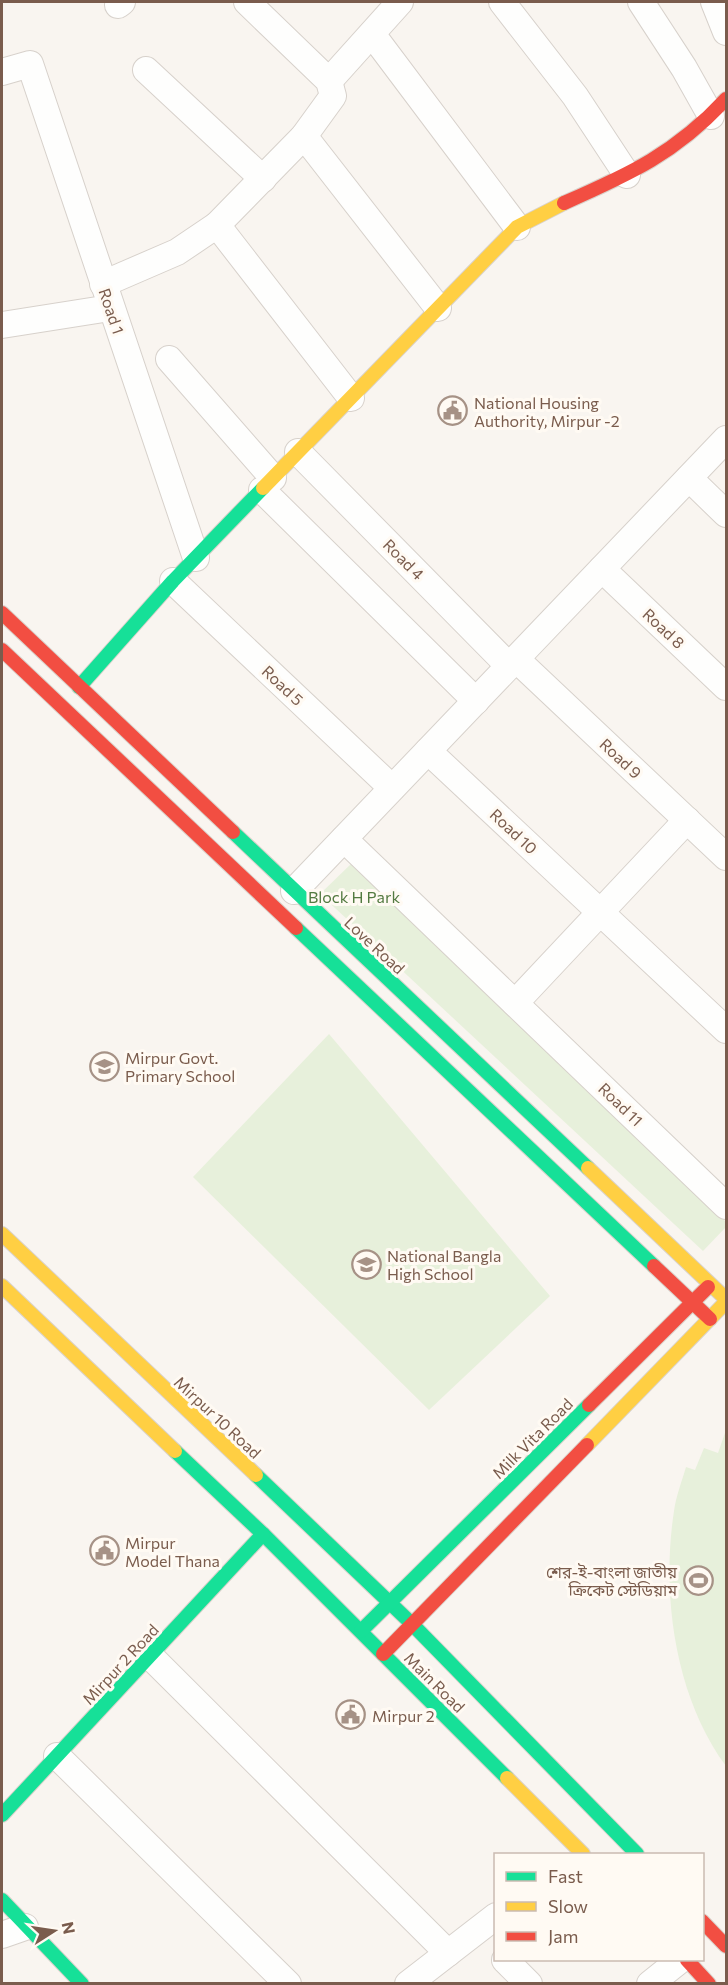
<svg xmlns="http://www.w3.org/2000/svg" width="728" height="1985" viewBox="0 0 728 1985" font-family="Commissioner,'Noto Sans Bengali',sans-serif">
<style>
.green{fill:#e7f0db}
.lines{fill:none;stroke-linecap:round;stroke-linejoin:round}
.street-casing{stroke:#d7d1cb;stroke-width:28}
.fast-casing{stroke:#d9d2cb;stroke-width:16}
.slow-casing{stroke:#d9d2cb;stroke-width:16}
.jam-casing{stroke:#d9d2cb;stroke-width:16}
.street{stroke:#fefefd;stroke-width:26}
.fast{stroke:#16e098;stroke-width:14}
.slow{stroke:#ffcf43;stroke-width:14}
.jam{stroke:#f24e42;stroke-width:14}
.labels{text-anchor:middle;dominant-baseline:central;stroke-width:6;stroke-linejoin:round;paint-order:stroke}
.street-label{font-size:16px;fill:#7a5c4d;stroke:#fffaf3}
.poi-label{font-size:16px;fill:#7a5c4d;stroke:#fffaf3;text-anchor:start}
.park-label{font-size:16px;fill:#537a41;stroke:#fffaf3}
</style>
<rect width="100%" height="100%" fill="#f9f5f0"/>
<g class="green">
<path d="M352 863 726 1222V1227L703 1251 320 894Z"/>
<path d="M329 1034 550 1296 429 1410 193 1177Z"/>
<path d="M726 1430V1766C675 1697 661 1595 674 1511 676 1496 682 1481 686 1467L695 1470 704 1448 718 1453Z"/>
</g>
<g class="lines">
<defs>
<g id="street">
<path d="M502 2 575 96 627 175"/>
<path d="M641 2 684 68 711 116"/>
<path d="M714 2 726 32"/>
<path d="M118 5 122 2"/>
<path d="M372 34 517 227"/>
<path d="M146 70 263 179"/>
<path d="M2 72 30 64 196 558"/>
<path d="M329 81 400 2"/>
<path d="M304 136 438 308"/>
<path d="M217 225 304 136 333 96 329 81 247 2"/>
<path d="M103 284 177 252 217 225 351 398"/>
<path d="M2 325 110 308"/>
<path d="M169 359 273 478"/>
<path d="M298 452 509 666"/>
<path d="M689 478 726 514"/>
<path d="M262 490 476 701"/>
<path d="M602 569 726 687"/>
<path d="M173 581 392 788"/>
<path d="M516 659 726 857"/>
<path d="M428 751 726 1030"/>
<path d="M344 839 726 1206"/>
<path d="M294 891 726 439"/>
<path d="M515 1003 687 820"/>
<path d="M150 1656 448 1953"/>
<path d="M57 1756 288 1984"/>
<path d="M2 1935 25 1927"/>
<path d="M505 1960 529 1984"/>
<path d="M408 1984 496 1916"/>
<path d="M650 1984 680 1960"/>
</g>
<g id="fast">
<path d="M79 687 173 581 263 488"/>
<path d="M233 832 588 1168"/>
<path d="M296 928 654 1266"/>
<path d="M175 1451 263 1534 507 1778"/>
<path d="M256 1475 412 1624 637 1854"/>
<path d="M361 1631 589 1405"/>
<path d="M2 1815 263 1534"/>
<path d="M2 1900 82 1984"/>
</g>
<g id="slow">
<path d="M263 488 517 227 564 203"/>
<path d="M588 1168 726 1299"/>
<path d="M2 1234 256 1475"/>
<path d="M2 1286 175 1451"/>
<path d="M587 1445 725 1303"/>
<path d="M507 1778 583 1854"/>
</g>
<g id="jam">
<path d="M564 203C630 174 676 153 726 99"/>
<path d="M2 613 233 832"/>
<path d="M2 650 296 928"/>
<path d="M654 1266 710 1319"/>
<path d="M589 1405 708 1287"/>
<path d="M383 1654 587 1445"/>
<path d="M702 1921 726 1946"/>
<path d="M687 1960 709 1984"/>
</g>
</defs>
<use href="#street" class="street-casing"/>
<use href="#fast" class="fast-casing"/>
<use href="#slow" class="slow-casing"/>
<use href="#jam" class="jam-casing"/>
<use href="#street" class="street"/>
<use href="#fast" class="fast"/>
<use href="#slow" class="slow"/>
<use href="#jam" class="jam"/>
</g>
<defs>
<symbol id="civic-ring" viewBox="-11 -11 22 22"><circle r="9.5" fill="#fffaf3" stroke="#a69286" stroke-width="1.5"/><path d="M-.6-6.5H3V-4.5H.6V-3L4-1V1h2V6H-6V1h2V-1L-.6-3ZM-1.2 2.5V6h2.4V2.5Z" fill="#a69286"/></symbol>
<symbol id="school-ring" viewBox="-11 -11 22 22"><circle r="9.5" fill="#fffaf3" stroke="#a69286" stroke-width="1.5"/><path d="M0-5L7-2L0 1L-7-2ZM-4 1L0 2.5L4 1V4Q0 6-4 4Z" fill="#a69286"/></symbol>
<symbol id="stadium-ring" viewBox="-11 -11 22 22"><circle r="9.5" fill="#fffaf3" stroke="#a69286" stroke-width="1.5"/><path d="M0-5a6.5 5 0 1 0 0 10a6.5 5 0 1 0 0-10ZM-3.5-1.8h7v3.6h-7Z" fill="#a69286"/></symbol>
</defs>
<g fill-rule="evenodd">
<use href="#civic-ring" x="436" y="394" width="33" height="33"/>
<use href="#school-ring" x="88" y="1050" width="33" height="33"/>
<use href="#school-ring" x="350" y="1248" width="33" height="33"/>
<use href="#civic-ring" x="88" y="1534" width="33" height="33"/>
<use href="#stadium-ring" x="682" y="1564" width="33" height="33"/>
<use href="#civic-ring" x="334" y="1698" width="33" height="33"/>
</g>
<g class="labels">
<g class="street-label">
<text transform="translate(112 311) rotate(71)">Road 1</text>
<text transform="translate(404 559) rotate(45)">Road 4</text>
<text transform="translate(664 628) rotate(43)">Road 8</text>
<text transform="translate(283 685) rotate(43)">Road 5</text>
<text transform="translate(621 758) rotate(43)">Road 9</text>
<text transform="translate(514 831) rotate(43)">Road 10</text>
<text transform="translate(375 945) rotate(43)">Love Road</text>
<text transform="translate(621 1104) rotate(44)">Road 11</text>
<text transform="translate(218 1417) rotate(43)">Mirpur 10 Road</text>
<text transform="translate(532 1438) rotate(-45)">Milk Vita Road</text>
<text transform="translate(120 1664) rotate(-47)">Mirpur 2 Road</text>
<text transform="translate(435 1682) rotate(45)">Main Road</text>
</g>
<g class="poi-label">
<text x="474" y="402">National Housing<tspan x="474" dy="18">Authority, Mirpur -2</tspan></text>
<text x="125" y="1057">Mirpur Govt.<tspan x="125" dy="18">Primary School</tspan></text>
<text x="387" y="1255">National Bangla<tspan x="387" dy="18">High School</tspan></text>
<text x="125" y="1542">Mirpur<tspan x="125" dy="18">Model Thana</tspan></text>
<text x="677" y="1571" text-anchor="end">শের-ই-বাংলা জাতীয়<tspan x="677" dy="18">ক্রিকেট স্টেডিয়াম</tspan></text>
<text x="372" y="1715">Mirpur 2</text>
</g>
<g class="park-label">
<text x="354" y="896">Block H Park</text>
</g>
</g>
<rect width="728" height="1985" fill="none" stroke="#7a5c4d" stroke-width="6"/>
<rect x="494" y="1853" width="210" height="108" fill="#fffaf3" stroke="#cabbb1" stroke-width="1.5"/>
<rect x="506" y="1872" width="30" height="9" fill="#16e098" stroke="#cabbb1" stroke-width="1.5"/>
<text x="548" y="1883" font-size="18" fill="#7a5c4d">Fast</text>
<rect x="506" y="1902" width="30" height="9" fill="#ffcf43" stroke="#cabbb1" stroke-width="1.5"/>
<text x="548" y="1913" font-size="18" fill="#7a5c4d">Slow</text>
<rect x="506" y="1932" width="30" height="9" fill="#f24e42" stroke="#cabbb1" stroke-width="1.5"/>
<text x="548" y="1943" font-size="18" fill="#7a5c4d">Jam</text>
<g transform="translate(54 1931) rotate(78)" stroke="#fffaf3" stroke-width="4.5" paint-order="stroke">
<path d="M0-4.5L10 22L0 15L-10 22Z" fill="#7a5c4d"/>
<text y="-9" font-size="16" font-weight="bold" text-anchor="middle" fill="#7a5c4d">N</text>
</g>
</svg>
